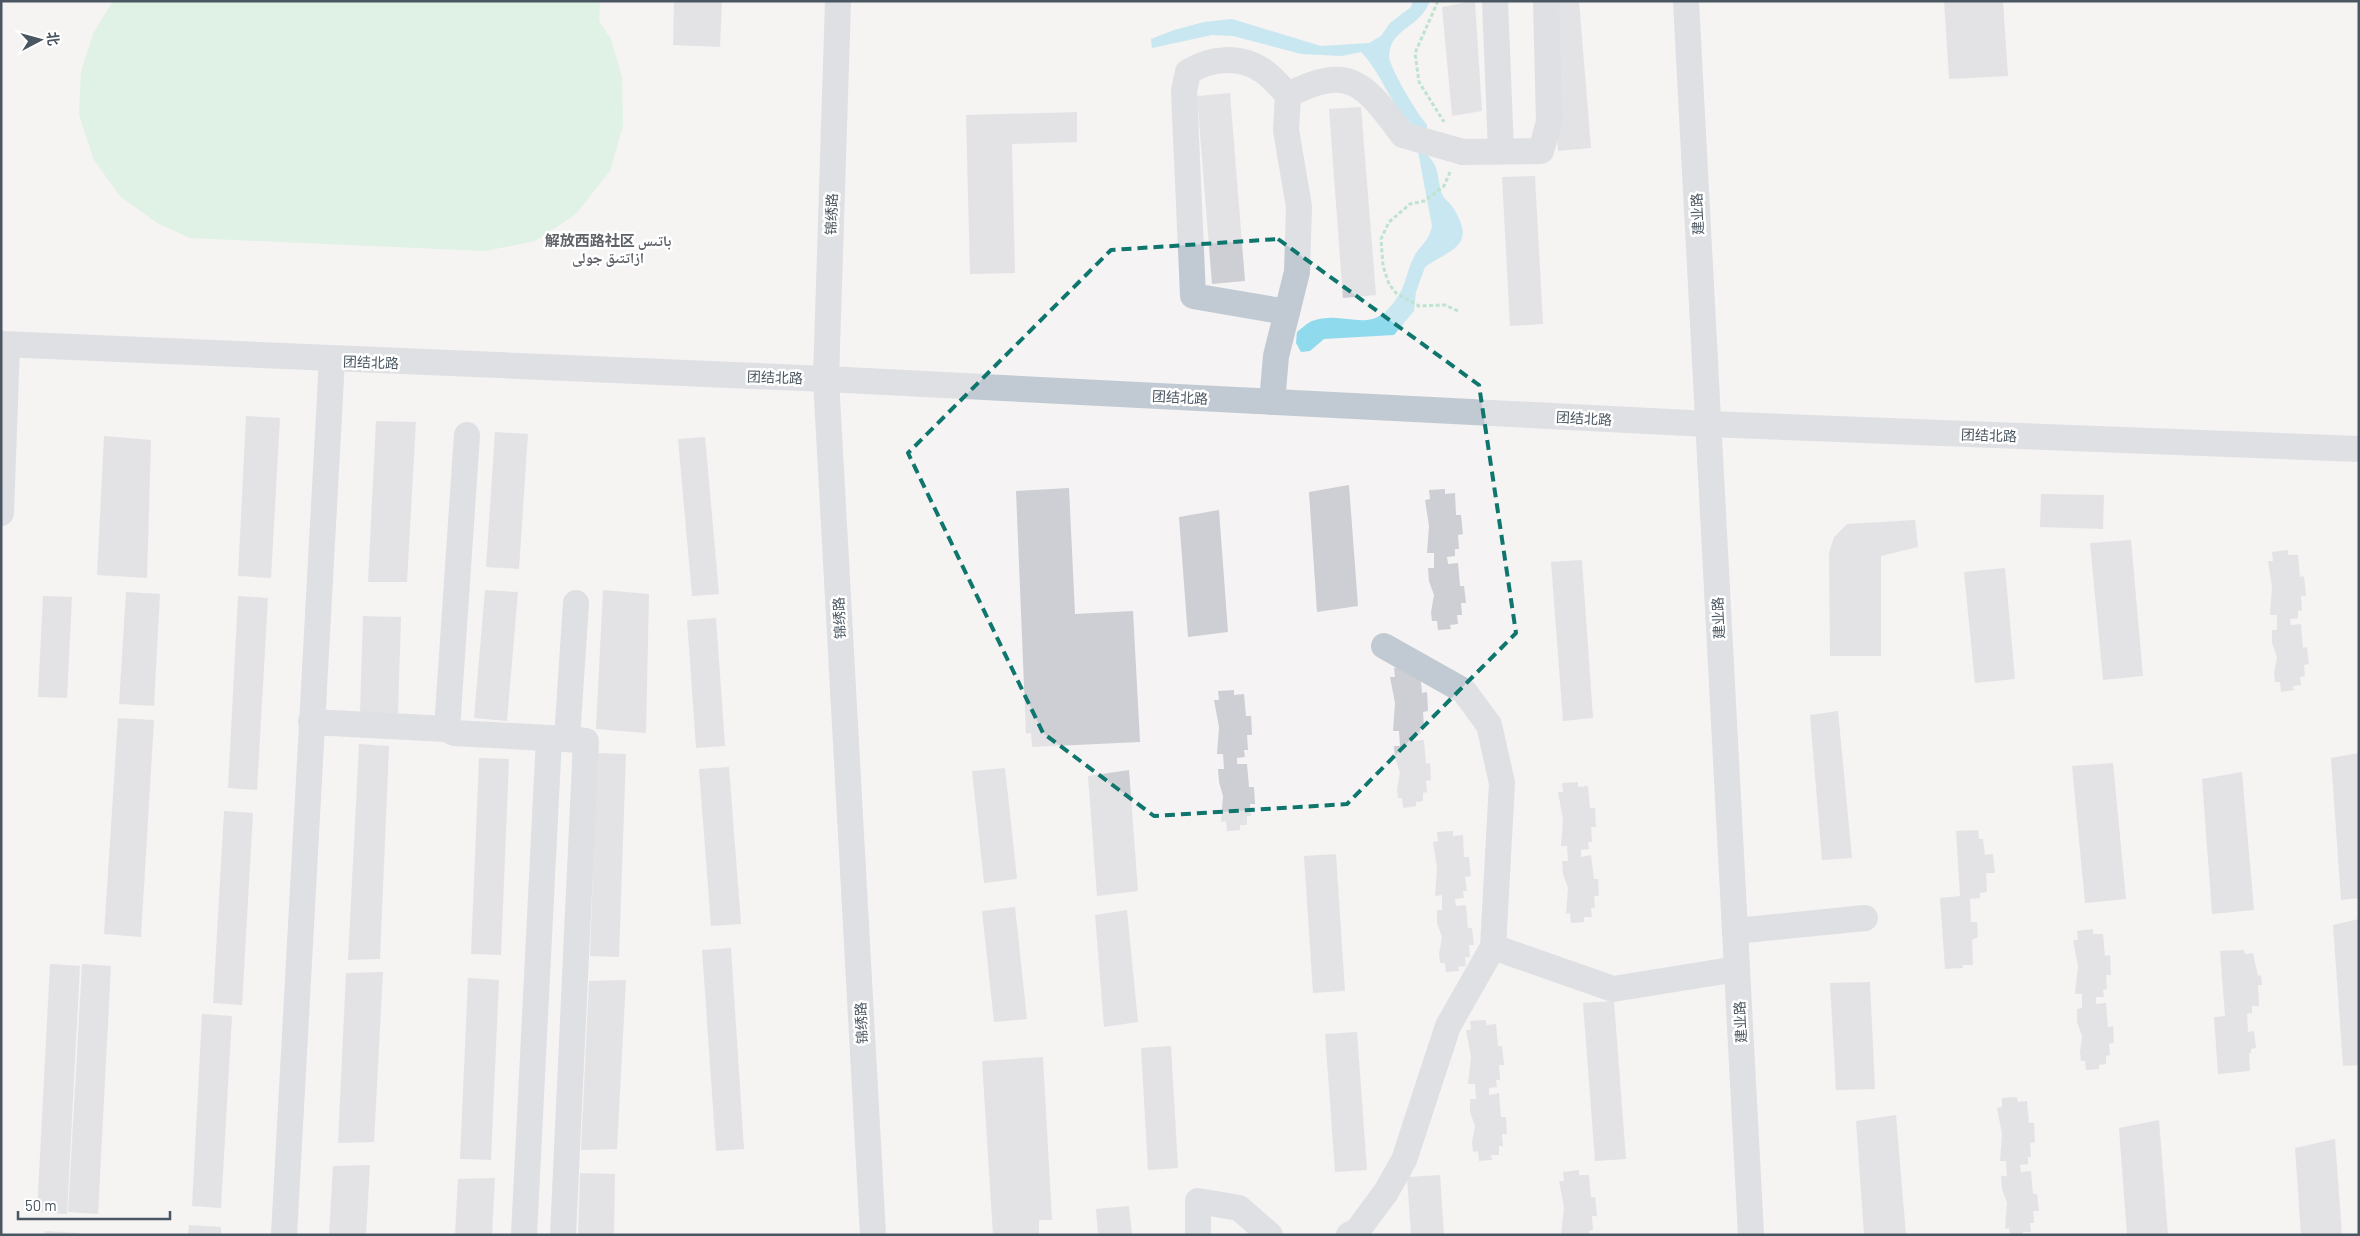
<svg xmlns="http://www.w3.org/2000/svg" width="2360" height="1236" viewBox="0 0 2360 1236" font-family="Barlow,'Noto Naskh Arabic','Noto Sans SC',sans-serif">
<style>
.green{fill:#c3f1d5}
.water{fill:#90daee}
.building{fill:#cdcfd5}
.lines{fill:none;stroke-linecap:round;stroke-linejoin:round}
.path{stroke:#7ad0a6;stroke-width:3;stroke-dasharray:4 2.5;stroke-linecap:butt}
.minor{stroke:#c1cad2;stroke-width:26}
.minor-bridge{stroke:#c1cad2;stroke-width:26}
.marked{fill:none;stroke:#0f766e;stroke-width:4;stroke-dasharray:10 6;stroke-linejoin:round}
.labels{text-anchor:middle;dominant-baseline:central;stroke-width:5;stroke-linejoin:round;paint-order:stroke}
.street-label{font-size:14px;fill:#4a5661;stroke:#fff}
.neighbourhood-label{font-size:15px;font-weight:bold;fill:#5f6368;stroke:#fff}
</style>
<rect width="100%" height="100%" fill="#f5f3f3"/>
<path class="green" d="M113 1H600L599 21 611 39 622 77 623 126 610 171 575 215 535 241 485 251 190 238 157 223 120 196 94 160 79 115 81 72 93 34Z"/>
<path class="water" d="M1413 1H1430C1420 25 1403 25 1392 43 1390 47 1389 55 1389 58 1394 75 1416 112 1427 125L1425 153C1441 167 1436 176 1442 194 1444 200 1451 203 1454 209 1477 247 1450 249 1425 267L1416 292 1414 311 1394 335 1324 339 1310 351 1301 352 1296 343 1297 332C1301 329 1307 323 1312 321 1349 308 1373 342 1401 291 1406 281 1408 269 1413 259 1419 245 1428 244 1432 226L1413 125C1390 106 1382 73 1361 52L1342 56 1301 54 1233 36 1212 35 1152 48 1151 39 1174 30 1204 22 1232 19 1321 46 1369 43 1381 36 1390 23 1411 7Z"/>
<g class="building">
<path d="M674 1H722L720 47 673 45Z"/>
<path d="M1473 1H1475L1482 111 1452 116 1442 7Z"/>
<path d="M1546 1H1579L1591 148 1558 151Z"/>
<path d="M1944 1H2003L2008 76 1949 79Z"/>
<path d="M1230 93 1245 281 1212 284 1197 96Z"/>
<path d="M1361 107 1376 295 1343 298 1329 109Z"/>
<path d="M1077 112V142L1012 144 1015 273 970 274 966 115Z"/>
<path d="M1535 176 1543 324 1510 326 1502 177Z"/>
<path d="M246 416 280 418 271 578 238 576Z"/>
<path d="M376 421 416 422 407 582H368Z"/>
<path d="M495 432 528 434 519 569 486 567Z"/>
<path d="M104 436 151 440 147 578 97 575Z"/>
<path d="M705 437 719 594 692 596 678 439Z"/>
<path d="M1349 485 1358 606 1317 612 1309 492Z"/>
<path d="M1069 488 1075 614 1133 611 1140 742 1032 747 1031 733 1026 734 1016 491Z"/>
<path d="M1445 489V494L1455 493 1456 515H1461L1463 534 1458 535 1459 549H1455V556L1447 557 1448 564 1458 563 1460 586H1464L1466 603H1461L1462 615H1457L1458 624 1450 625 1451 629 1438 630 1437 621H1432L1431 612 1434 595 1429 581 1428 568H1434V553H1427L1429 526 1425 500 1430 499 1429 490Z"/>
<path d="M2041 494 2104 495 2103 529 2040 527Z"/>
<path d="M1219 510 1228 632 1188 637 1179 517Z"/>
<path d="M1915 520 1918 547 1881 556V656H1830L1829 553 1834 537 1847 524Z"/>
<path d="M2131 540 2143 676 2103 680 2090 543Z"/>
<path d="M2288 550V555H2298L2300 577 2304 576 2306 596H2301L2302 610 2298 611V618L2290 619 2291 625 2301 624 2303 648 2307 647 2309 664 2304 665 2305 676 2300 677 2301 685 2293 686 2294 690 2281 692 2280 682H2275L2274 673 2277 657 2272 643V630H2277V615H2270L2272 587 2268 561H2273L2272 552Z"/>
<path d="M1582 560 1593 718 1563 721 1551 562Z"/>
<path d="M2005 568 2015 679 1975 683 1964 572Z"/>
<path d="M485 590 518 592 507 721 474 718Z"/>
<path d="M603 590 649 594 646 733 596 729Z"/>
<path d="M126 592 160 594 154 706 119 704Z"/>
<path d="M43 596 72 597 67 698 38 697Z"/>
<path d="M238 596 268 598 257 790 228 788Z"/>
<path d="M363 616 401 617 398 714 360 712Z"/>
<path d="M716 618 725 746 696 748 687 620Z"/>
<path d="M1410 666 1420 671 1422 693 1427 692 1428 711 1423 712 1424 726 1420 727 1421 734H1413V741L1424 740 1426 764 1430 763 1431 780 1426 781 1427 792 1423 793V801L1416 802V806L1403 808 1402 798H1398L1397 789 1400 773 1395 758 1394 746H1400L1399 731H1393L1395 703 1390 677H1395L1394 668Z"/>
<path d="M1234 690V695L1244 694 1246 716H1251L1252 735H1247L1248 750H1244L1245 757 1237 758V764H1247L1249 787H1254L1255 804H1250L1251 816H1247V825H1240V830L1227 831 1226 821 1221 822 1223 796 1219 782 1218 769H1224L1223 754H1217L1219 727 1214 700H1219L1218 691Z"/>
<path d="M1838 711 1852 858 1822 860 1810 715Z"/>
<path d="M118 718 154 720 141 937 104 934Z"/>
<path d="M359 744 389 746 380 959 348 960Z"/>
<path d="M597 753 626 754 619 957 590 956Z"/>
<path d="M2359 753V898L2341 900 2331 758Z"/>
<path d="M479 758 509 759 501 955 471 954Z"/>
<path d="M2113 763 2126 899 2085 903 2072 766Z"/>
<path d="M729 767 741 924 711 926 699 769Z"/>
<path d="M1005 768 1017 879 984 883 972 771Z"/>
<path d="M1129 770 1138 891 1097 896 1088 776Z"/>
<path d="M2242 772 2254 910 2212 914 2202 779Z"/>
<path d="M1578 782V787L1588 786 1590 808H1595L1596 827H1591L1592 842H1588L1589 849 1581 850V857L1591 855 1594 879H1598L1599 896H1594L1595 908H1591L1592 917H1584V922L1571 923 1570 913 1566 914 1568 888 1563 874 1562 861H1568L1567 846H1561L1563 819 1558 792H1563L1562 783Z"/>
<path d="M224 811 253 813 242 1005 213 1003Z"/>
<path d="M1978 830 1979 839H1983L1985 855 1993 854 1995 873H1986L1987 892 1980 893V898L1970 899 1971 922H1977L1978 937 1972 940 1973 965H1962L1963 968 1945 969 1940 898 1960 896 1956 831Z"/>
<path d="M1453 831V836L1463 835 1464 857H1469L1471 876 1465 877 1467 891H1463L1464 898 1455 899 1456 906 1466 905 1468 928H1472L1474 945H1469L1470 957H1465L1466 966 1458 967 1459 971 1446 972 1445 963H1440L1439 954 1442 937 1437 923V910H1442V895L1435 896 1437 868 1433 842 1438 841 1437 832Z"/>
<path d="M1336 854 1345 991 1313 993 1304 856Z"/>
<path d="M1015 907 1027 1019 994 1022 982 911Z"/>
<path d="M1127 910 1138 1022 1104 1027 1095 915Z"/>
<path d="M2359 919V1065L2343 1066 2333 925Z"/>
<path d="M2093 929V934H2103L2105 956 2110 955 2111 975H2106L2107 989 2103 990 2104 997H2096V1004L2106 1003 2108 1027 2113 1026 2114 1043 2109 1044 2110 1055 2106 1056V1064L2099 1065V1069L2086 1070 2085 1061H2081L2080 1052 2082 1036 2077 1022V1009L2082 1008V994H2075L2078 966 2073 940H2078L2077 931Z"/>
<path d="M731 948 744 1149 716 1151 702 950Z"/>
<path d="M2244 950 2245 954 2253 953 2258 976 2261 975 2262 985H2258L2259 1006H2252V1013L2247 1014 2248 1032 2254 1031 2256 1048 2251 1049V1053H2249L2250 1071 2218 1074 2214 1017 2225 1016 2220 951Z"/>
<path d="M50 964 80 966 67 1214 37 1212Z"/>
<path d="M82 964 111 966 98 1214 68 1212Z"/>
<path d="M383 972 374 1142 338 1143 346 973Z"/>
<path d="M468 978 499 980 491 1160 460 1159Z"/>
<path d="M626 980 617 1149 581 1150 589 981Z"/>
<path d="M1870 982 1875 1089 1836 1090 1830 983Z"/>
<path d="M1614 1001 1626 1159 1595 1161 1583 1003Z"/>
<path d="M202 1014 232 1016 221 1208 192 1206Z"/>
<path d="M1486 1020V1025L1496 1024 1498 1046H1502L1504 1065H1499L1500 1080H1496L1497 1087 1489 1088V1095L1499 1093 1501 1117H1506L1507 1134H1502L1503 1146H1499V1155H1491L1492 1160 1479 1161 1478 1151 1473 1152 1472 1142 1475 1126 1470 1112V1099H1476L1475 1084H1468L1471 1057 1466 1030H1471L1470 1021Z"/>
<path d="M1357 1032 1367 1170 1335 1172 1325 1034Z"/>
<path d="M1171 1046 1178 1168 1148 1170 1141 1048Z"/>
<path d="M1043 1057 1052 1220H1039V1235H993L982 1061Z"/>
<path d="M2017 1097 2018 1102 2027 1101 2029 1123H2034L2035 1142 2030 1143 2031 1157H2028V1164L2020 1165 2021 1172 2031 1171 2033 1194H2037L2039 1211H2033L2034 1223H2030L2031 1232H2023V1235H2010L2009 1228 2005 1229 2007 1203 2002 1189 2001 1176H2007L2006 1161H2000L2002 1134 1997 1108 2002 1107V1098Z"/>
<path d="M1896 1115 1906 1235H1864L1856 1121Z"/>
<path d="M2159 1120 2168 1235H2127L2119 1128Z"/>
<path d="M2335 1139 2342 1235H2301L2295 1148Z"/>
<path d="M370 1165 366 1235H329L333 1166Z"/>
<path d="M1579 1170V1175H1589L1591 1197H1595L1597 1216H1592L1593 1230 1589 1231V1235H1561L1564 1207 1559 1181H1564L1563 1172Z"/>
<path d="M580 1173 615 1174 614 1235H578Z"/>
<path d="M1440 1175 1444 1235H1411L1407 1177Z"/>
<path d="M495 1178 492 1235H455L458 1179Z"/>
<path d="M1129 1206 1132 1235H1098L1096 1209Z"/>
<path d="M189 1225 221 1227V1235H188Z"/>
<path d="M45 1231 80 1233V1235H44Z"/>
</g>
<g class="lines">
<g class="path">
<path d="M1438 1 1415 53 1419 82 1444 122"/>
<path d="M1450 172 1444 186 1424 201 1410 204 1389 222 1381 239 1383 266 1389 284 1396 293 1419 306 1445 305 1458 311"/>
</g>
<g class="minor">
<path d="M838 1 826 379 873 1235"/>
<path d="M1495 1 1501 151"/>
<path d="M1686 1 1751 1235"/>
<path d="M1463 152 1541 151 1549 122 1546 1"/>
<path d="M1287 312 1193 296 1184 91 1188 72C1210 58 1239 55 1262 70 1272 76 1280 87 1288 95"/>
<path d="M1 344 826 379 1708 424 2359 449"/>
<path d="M1272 402 1276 356 1297 272 1299 207 1286 130 1288 95C1352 62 1365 86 1403 135"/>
<path d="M1 513 7 345"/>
<path d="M311 722 447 729 454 733 567 739 576 603"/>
<path d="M447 729 467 435"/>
<path d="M1735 931 1865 918"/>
<path d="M1493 947 1613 989 1737 969"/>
<path d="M284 1235 332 360"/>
<path d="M524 1235 549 738"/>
<path d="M563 1235 586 741 567 739"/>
<path d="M1198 1235V1201L1239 1208 1270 1235"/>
<path d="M1349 1235 1358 1230 1386 1192 1404 1160 1448 1026 1493 947 1502 783 1489 725 1464 691 1384 646"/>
</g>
<path class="minor-bridge" d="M1403 135 1463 152"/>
</g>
<path d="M0 0H2360V1236H0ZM1278 239 1479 385 1516 633 1347 804 1154 816 1043 733 908 453 1111 250Z" fill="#f5f3f3" fill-opacity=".55" fill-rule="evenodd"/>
<path class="marked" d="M1278 239 1479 385 1516 633 1347 804 1154 816 1043 733 908 453 1111 250Z"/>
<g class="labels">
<g class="street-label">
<text transform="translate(831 214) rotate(-88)">锦绣路</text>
<text transform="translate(1697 214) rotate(-93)">建业路</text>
<text transform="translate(371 362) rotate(2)">团结北路</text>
<text transform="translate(775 377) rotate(2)">团结北路</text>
<text transform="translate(1180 397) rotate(3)">团结北路</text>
<text transform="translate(1584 418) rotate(3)">团结北路</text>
<text transform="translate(1989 435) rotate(2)">团结北路</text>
<text transform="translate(839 618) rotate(-93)">锦绣路</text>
<text transform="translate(1718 618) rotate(-93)">建业路</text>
<text transform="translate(1740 1022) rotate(-93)">建业路</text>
<text transform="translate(861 1023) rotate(-93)">锦绣路</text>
</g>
<g class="neighbourhood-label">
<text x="608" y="240">解放西路社区 باتىس<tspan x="608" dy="17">ازاتتىق جولى</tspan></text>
</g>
</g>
<rect width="2360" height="1236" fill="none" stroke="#4a5661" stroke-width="5"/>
<g transform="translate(40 40) rotate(84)" stroke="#ffffff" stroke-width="4" paint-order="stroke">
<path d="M0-4L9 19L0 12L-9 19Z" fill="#4a5661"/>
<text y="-8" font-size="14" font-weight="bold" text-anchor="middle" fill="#4a5661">北</text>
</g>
<path d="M18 1211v8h152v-8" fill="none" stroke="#4a5661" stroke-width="2.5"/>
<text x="25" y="1211" font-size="15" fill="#4a5661" stroke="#ffffff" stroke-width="4" paint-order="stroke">50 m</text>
</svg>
